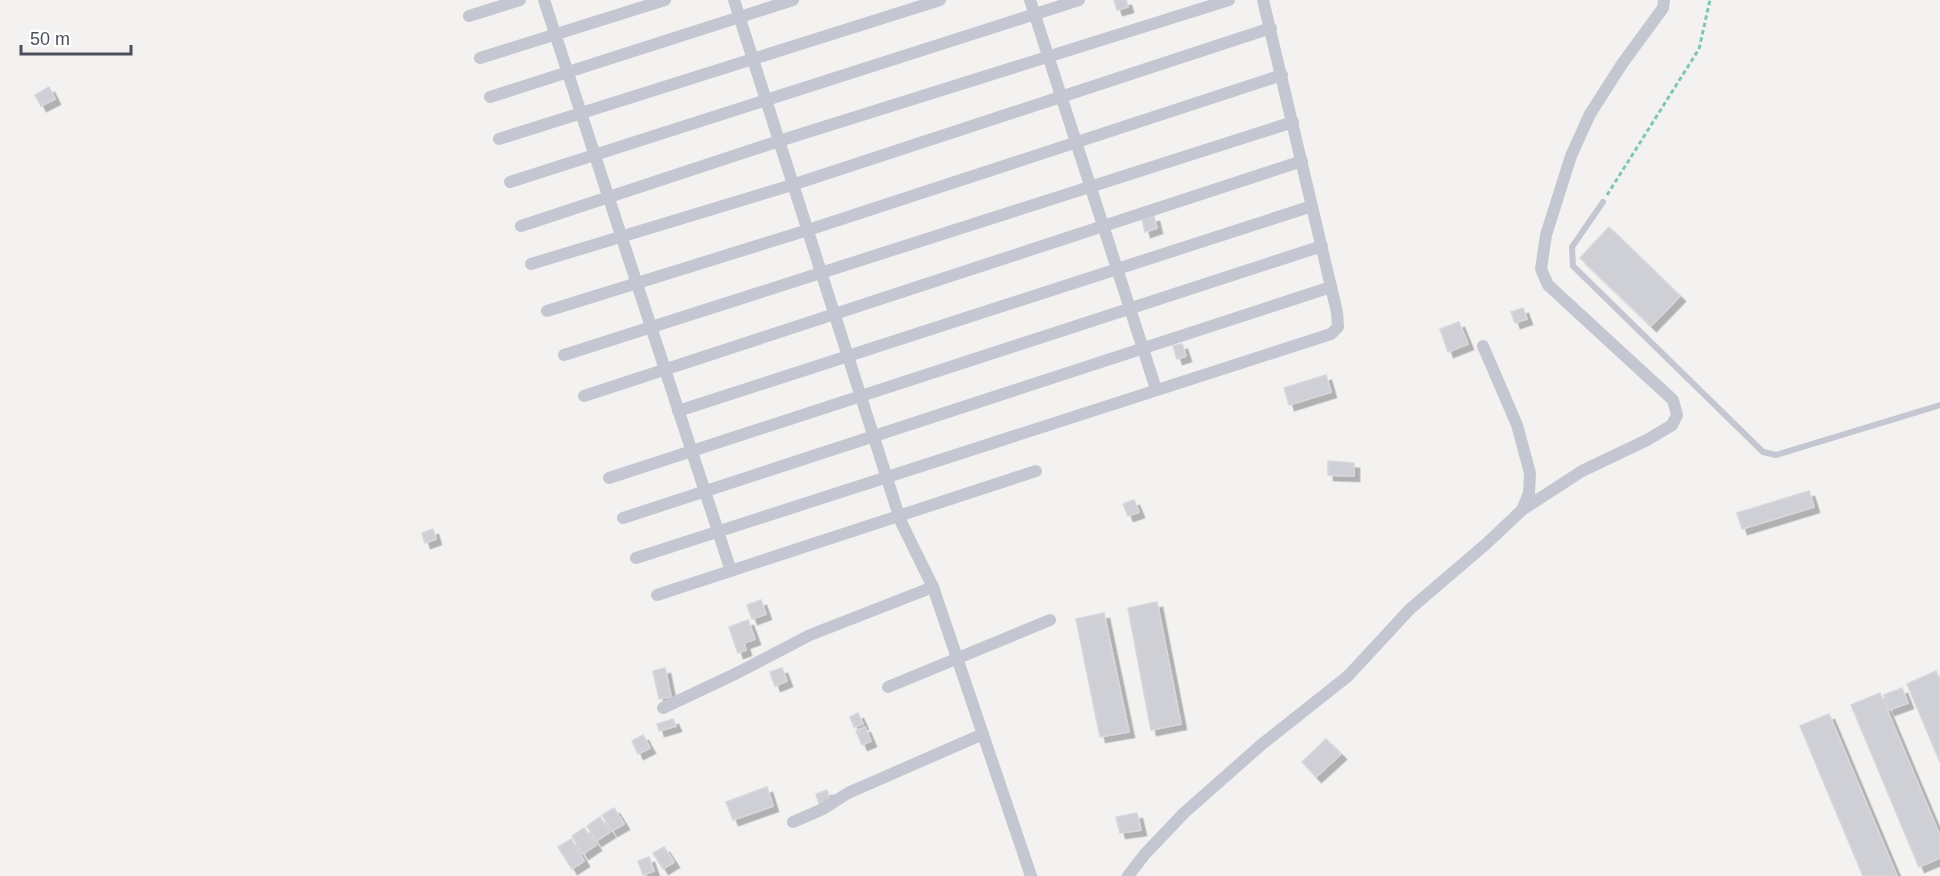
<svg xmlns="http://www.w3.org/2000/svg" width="1940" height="876" viewBox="0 0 1940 876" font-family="Helvetica,sans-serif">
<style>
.building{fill:#cfd0d5;stroke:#d6d6dc;stroke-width:1.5;filter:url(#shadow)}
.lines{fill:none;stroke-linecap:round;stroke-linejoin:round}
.path{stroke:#81c5b8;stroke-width:3;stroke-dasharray:4.5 3;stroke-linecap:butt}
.lane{stroke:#c4c7d1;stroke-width:6}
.street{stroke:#c4c7d1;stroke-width:12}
</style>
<defs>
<filter id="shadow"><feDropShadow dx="5.5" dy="5.5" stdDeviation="0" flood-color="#0004"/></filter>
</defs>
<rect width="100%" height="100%" fill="#f3f2f1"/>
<g class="building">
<path d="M1114 0H1126L1128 7 1117 10Z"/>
<path d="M49 87 55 99 41 106 35 95Z"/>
<path d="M1154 216 1157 228 1145 232 1142 219Z"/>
<path d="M1609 227 1680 296 1651 326 1580 258Z"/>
<path d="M1523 308 1527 319 1515 323 1511 312Z"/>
<path d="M1459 322 1468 344 1448 352 1440 329Z"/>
<path d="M1182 344 1186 356 1177 359 1173 346Z"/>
<path d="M1326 375 1331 392 1289 405 1284 388Z"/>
<path d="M1328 461 1354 463V476L1328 475Z"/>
<path d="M1809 491 1814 507 1742 529 1737 513Z"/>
<path d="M1134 500 1139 512 1128 516 1123 504Z"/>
<path d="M433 529 436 539 425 543 422 533Z"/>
<path d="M761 600 766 614 752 619 747 605Z"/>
<path d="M1157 602 1181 724 1151 730 1128 608Z"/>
<path d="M1104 613 1129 732 1100 737 1076 619Z"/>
<path d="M748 620 755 639 744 643 746 650 738 653 729 627Z"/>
<path d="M665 668 671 697 659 699 653 671Z"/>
<path d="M782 668 787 681 775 686 770 672Z"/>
<path d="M1936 671 1940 680V762L1907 684Z"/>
<path d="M1902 688 1908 703 1889 710 1884 695Z"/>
<path d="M1880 693 1940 836V858L1919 867 1851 705Z"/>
<path d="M858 713 863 724 854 727 850 717Z"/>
<path d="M1829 714 1897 876H1863L1800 726Z"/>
<path d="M673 719 676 726 659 731 657 724Z"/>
<path d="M865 727 871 741 862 745 856 731Z"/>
<path d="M643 735 650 748 638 754 632 741Z"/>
<path d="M1326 739 1341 754 1316 777 1302 762Z"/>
<path d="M767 787 773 806 733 820 726 802Z"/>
<path d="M827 790 830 800 819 804 816 794Z"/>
<path d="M614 808 624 824 612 831 602 815Z"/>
<path d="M1137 813 1141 830 1120 833 1116 817Z"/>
<path d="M600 817 610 832 596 841 587 826Z"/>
<path d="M584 828 596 845 583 854 572 836Z"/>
<path d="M571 839 584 861 572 869 558 847Z"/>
<path d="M664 847 674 862 663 869 653 853Z"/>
<path d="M649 857 654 871 643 875 638 861Z"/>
</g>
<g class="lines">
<path class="path" d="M1607 195 1699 49 1710 0"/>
<path class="lane" d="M1603 202 1572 247 1573 266 1763 452 1776 455 1940 405"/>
<g class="street">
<path d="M544 0 731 571"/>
<path d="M734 0 901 522 933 587 1031 876"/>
<path d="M1030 0 1156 389"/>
<path d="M469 16 520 0"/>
<path d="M480 58 665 0"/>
<path d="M490 97 793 0"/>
<path d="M499 139 940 0"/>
<path d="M510 182 1079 0"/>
<path d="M521 226 779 141 1229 0"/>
<path d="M531 264 792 185 1271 28"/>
<path d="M547 311 808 230 1282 75"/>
<path d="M564 355 1293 122"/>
<path d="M584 396 1302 161"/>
<path d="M678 411 1312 206"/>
<path d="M609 478 1322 246"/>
<path d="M1522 510 1582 471 1647 440 1672 425 1677 415 1673 400 1548 285 1541 269 1546 235 1571 156 1590 114 1622 64 1663 8 1664 0"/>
<path d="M623 518 1331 287"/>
<path d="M636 558 1331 334 1338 327 1337 312 1263 0"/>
<path d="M657 595 1036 471"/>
<path d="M888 687 1050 620"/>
<path d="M663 708 735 674 810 635 933 587"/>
<path d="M793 822 823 809 848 793 983 734"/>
<path d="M1128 876 1145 854 1184 813 1261 745 1348 676 1410 609 1486 544 1522 510 1529 493 1530 473 1517 425 1483 346"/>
</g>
</g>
<path d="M21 45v9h110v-9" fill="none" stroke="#4b4f5c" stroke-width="3"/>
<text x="30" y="45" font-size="18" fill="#4b4f5c" stroke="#ffffff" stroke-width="4.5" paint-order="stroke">50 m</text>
</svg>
